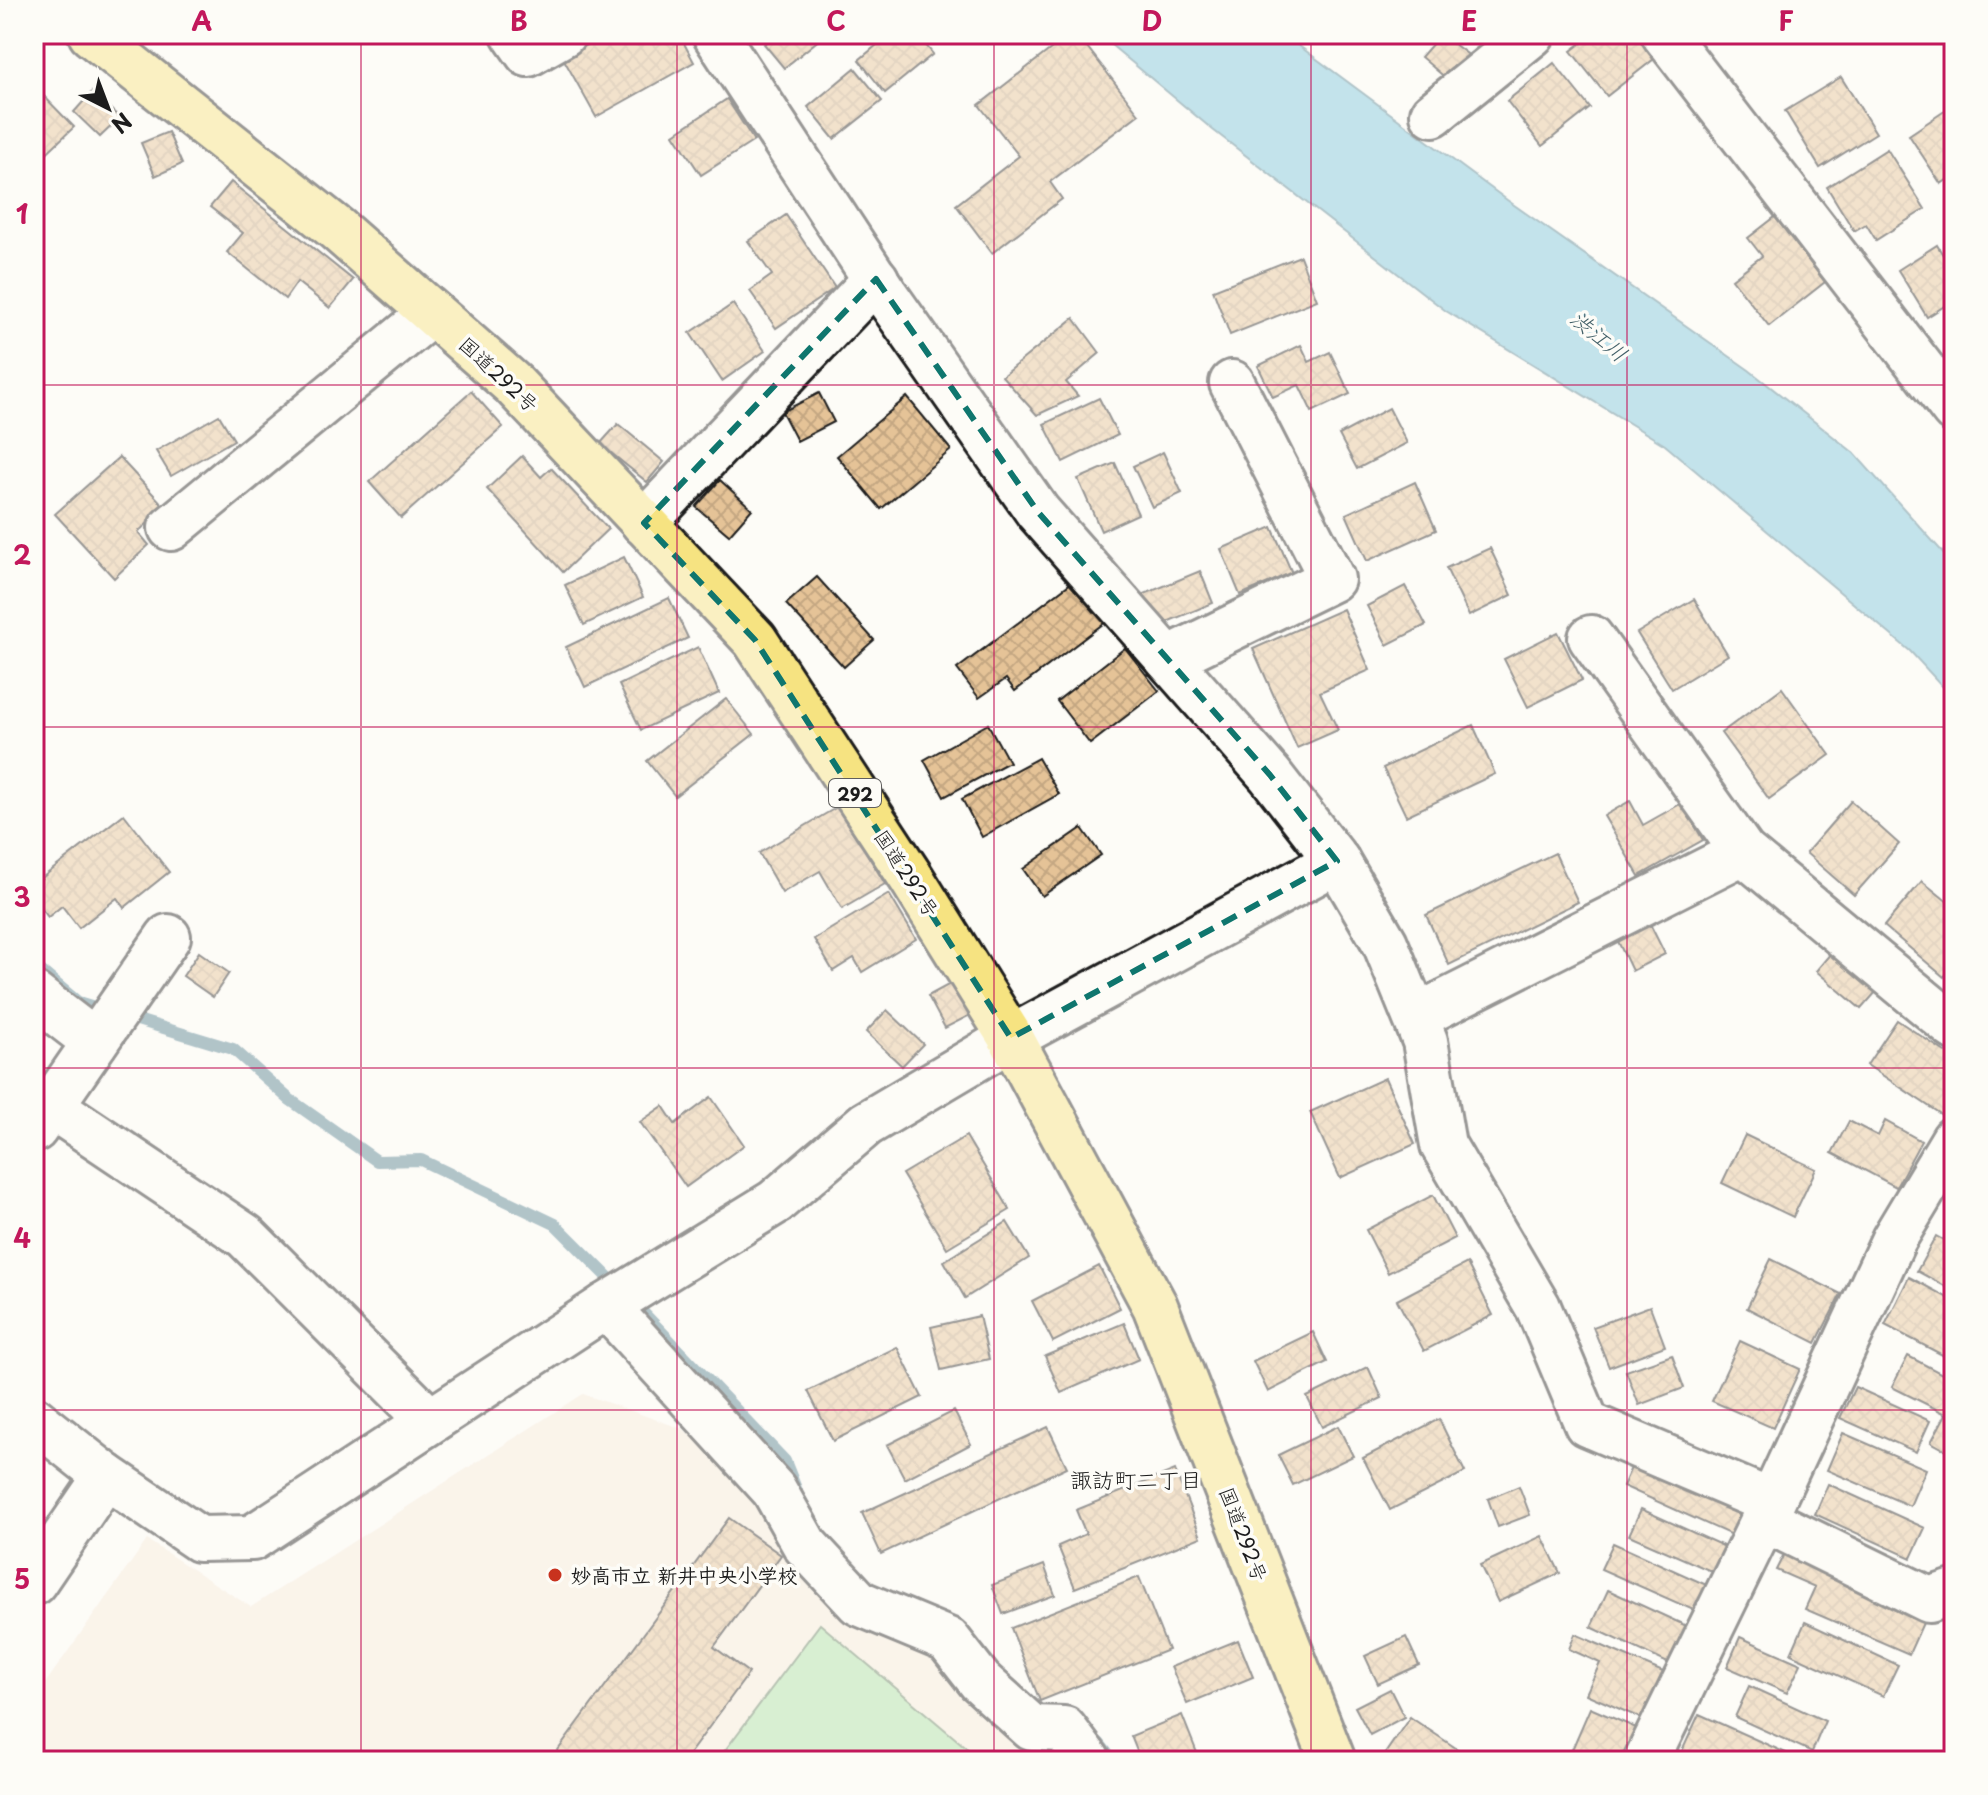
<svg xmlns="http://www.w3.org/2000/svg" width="1988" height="1795" viewBox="0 0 1988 1795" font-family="'Playpen Sans','Klee One',sans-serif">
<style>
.built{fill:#f6ebda}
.pitch{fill:#abe1a5;stroke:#647e60;stroke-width:2}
.water{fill:#7bc5db;stroke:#55818f;stroke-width:2}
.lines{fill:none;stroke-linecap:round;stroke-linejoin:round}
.stream{stroke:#55818f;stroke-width:12}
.building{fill:url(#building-cross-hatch);stroke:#1c1c1c;stroke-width:2}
.minor-casing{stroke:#1c1c1c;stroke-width:50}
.highway-casing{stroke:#1c1c1c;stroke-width:50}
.minor{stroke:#fdfcf7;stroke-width:44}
.highway{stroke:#f6e381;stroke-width:44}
.marked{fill:none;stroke:#0f766e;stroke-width:6;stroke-dasharray:16 10;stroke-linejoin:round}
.grid{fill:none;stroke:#c2185b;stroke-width:2;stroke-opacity:0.55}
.poi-dot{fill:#c8321e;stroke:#fdfcf7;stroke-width:3}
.labels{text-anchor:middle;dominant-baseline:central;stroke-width:7;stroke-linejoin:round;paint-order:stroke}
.shield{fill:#fdfcf7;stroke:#605f5e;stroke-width:2}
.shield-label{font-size:18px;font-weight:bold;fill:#1c1c1c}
.street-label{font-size:20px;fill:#1c1c1c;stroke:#fdfcf7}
.poi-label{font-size:20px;font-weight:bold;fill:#1c1c1c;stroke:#fdfcf7;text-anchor:start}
.water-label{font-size:22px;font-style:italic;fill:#426068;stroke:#fdfcf7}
.neighbourhood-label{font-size:22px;fill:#1c1c1c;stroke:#fdfcf7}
.neatline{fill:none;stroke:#c2185b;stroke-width:3}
.grid-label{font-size:26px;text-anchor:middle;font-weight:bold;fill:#c2185b}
</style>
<defs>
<pattern id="building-cross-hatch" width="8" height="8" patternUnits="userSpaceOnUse" patternTransform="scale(2)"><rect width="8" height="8" fill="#e5c397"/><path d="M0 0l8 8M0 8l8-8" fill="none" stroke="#c4a782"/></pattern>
</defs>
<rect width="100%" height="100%" fill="#fdfcf7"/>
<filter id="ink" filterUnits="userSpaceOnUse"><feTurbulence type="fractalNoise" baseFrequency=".0125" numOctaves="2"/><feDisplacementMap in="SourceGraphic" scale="16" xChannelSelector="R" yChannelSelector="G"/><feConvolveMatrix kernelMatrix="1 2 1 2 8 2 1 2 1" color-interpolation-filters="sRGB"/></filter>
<g filter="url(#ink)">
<path class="built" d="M583 1394 683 1429 750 1486 811 1580 864 1630 931 1647 1010 1741 1062 1743 1073 1761H34V1699L147 1540 251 1607Z"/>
<path class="pitch" d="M820 1624 982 1761H717Z"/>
<path class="water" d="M1098 34H1283L1507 200 1749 370 1854 453 1954 565V699L1910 651 1665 445 1446 311 1213 130Z"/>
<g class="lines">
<g class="stream">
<path d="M34 965 78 1002 233 1049 289 1099 377 1161 421 1160 555 1224 619 1288"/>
<path d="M632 1301 785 1461 797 1491"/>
<path d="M1099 1743 1113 1761"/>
</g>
</g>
<g class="building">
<path d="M606 34H679L694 62 596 117 563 58Z"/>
<path d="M776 34H826L784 68 764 44Z"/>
<path d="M890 34H917L933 54 885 93 859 60Z"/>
<path d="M1070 34H1077L1139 114 1050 182 1062 199 992 253 956 205 1019 156 979 105Z"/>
<path d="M1441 34 1475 60 1454 85 1421 57Z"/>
<path d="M1593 34H1635L1654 59 1607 96 1571 51Z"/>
<path d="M1554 63 1590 108 1542 146 1507 101Z"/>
<path d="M855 68 882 101 834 139 808 107Z"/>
<path d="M1841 77 1876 133 1820 168 1785 111Z"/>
<path d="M34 86 74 127 34 165Z"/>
<path d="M92 92 120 118 100 137 74 112Z"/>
<path d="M727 99 754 141 701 175 674 134Z"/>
<path d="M1949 108 1954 115V175L1941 184 1909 135Z"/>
<path d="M168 132 182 164 155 176 141 143Z"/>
<path d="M1887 149 1925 209 1876 240 1866 224 1854 231 1827 187Z"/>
<path d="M231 182 353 280 330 308 297 282 285 299 227 252 243 233 210 207Z"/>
<path d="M786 215 835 288 776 328 750 291 772 275 748 241Z"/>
<path d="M1775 217 1825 282 1769 326 1732 279 1762 256 1748 238Z"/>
<path d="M1937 245 1954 273V300L1927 317 1898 270Z"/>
<path d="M1300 256 1317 300 1230 335 1213 290Z"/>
<path d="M733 304 765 351 722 381 690 333Z"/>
<path d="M1074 318 1100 353 1066 382 1078 396 1037 415 1002 376Z"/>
<path d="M1301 345 1309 362 1330 352 1350 394 1312 412 1299 385 1273 397 1258 366Z"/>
<path d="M471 391 503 427 401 518 369 482Z"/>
<path d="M819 393 834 422 797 441 782 412Z"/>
<path d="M907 397 951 450 881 509 837 456Z"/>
<path d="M1099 398 1118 435 1063 462 1044 424Z"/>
<path d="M1389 408 1407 443 1357 469 1339 435Z"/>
<path d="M219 415 234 440 171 476 156 451Z"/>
<path d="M618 424 664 462 647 482 600 444Z"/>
<path d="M1163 452 1182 493 1152 507 1133 466Z"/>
<path d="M522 456 541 477 551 468 608 529 563 572 487 489Z"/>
<path d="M119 457 165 507 138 532 149 545 114 578 55 514Z"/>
<path d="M1115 463 1138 514 1101 531 1078 479Z"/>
<path d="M720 480 752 509 729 535 696 507Z"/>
<path d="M1415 482 1436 530 1367 561 1346 514Z"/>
<path d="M1272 527 1292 573 1240 595 1221 549Z"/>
<path d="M1490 548 1512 595 1469 616 1446 568Z"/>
<path d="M624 557 643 597 584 625 565 585Z"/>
<path d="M1200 571 1213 603 1155 627 1142 595Z"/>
<path d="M817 577 874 640 844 667 786 604Z"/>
<path d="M1076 579 1108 620 1015 691 1006 679 979 698 957 669Z"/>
<path d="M1405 586 1426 625 1387 645 1367 606Z"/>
<path d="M669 598 688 638 585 687 566 647Z"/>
<path d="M1694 599 1728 655 1672 689 1637 633Z"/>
<path d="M1343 609 1370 670 1320 692 1338 730 1297 748 1253 649Z"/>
<path d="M1558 632 1582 680 1528 707 1504 659Z"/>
<path d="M698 647 719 693 641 730 619 685Z"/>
<path d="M1125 648 1159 691 1090 744 1057 701Z"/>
<path d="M1782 688 1830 755 1769 799 1721 733Z"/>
<path d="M726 699 754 734 675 796 647 761Z"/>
<path d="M988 724 1009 762 944 797 924 760Z"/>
<path d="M1473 725 1495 774 1406 816 1383 768Z"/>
<path d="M1038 758 1059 794 982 837 962 799Z"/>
<path d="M1630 801 1643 825 1682 803 1703 840 1639 876 1604 816Z"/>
<path d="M1851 801 1899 844 1854 895 1806 853Z"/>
<path d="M839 806 885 884 842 909 820 871 782 893 759 853Z"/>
<path d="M124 814 169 872 124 908 117 898 79 928 62 906 48 917 34 899V884Z"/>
<path d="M1082 828 1101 855 1042 896 1023 869Z"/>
<path d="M1555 853 1578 902 1449 965 1426 915Z"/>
<path d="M1922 881 1954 907V965L1944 977 1884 926Z"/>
<path d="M889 894 916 939 862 972 854 958 833 971 814 939Z"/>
<path d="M1646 916 1665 954 1632 971 1614 933Z"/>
<path d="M199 952 229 973 213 997 183 976Z"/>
<path d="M1831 953 1876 992 1861 1009 1816 971Z"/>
<path d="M959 979 976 1012 945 1028 928 996Z"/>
<path d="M887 1010 923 1044 902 1066 866 1032Z"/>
<path d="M1897 1020 1954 1058V1097L1942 1115 1867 1065Z"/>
<path d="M1385 1078 1415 1144 1340 1178 1310 1112Z"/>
<path d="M711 1097 744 1145 686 1187 640 1122 663 1106 675 1124Z"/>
<path d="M1849 1121 1878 1136 1885 1121 1921 1141 1896 1187 1832 1153Z"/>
<path d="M1745 1135 1816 1169 1793 1217 1722 1183Z"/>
<path d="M966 1136 1010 1210 947 1248 902 1174Z"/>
<path d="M1433 1195 1455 1238 1388 1273 1366 1230Z"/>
<path d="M1007 1222 1029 1258 965 1298 944 1261Z"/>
<path d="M1936 1236 1954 1246V1291L1917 1271Z"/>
<path d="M1771 1259 1841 1294 1816 1343 1747 1308Z"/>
<path d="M1467 1263 1493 1315 1424 1351 1397 1300Z"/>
<path d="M1099 1266 1120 1308 1053 1342 1032 1301Z"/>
<path d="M1909 1277 1954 1301V1361L1885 1325Z"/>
<path d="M1650 1306 1665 1346 1609 1367 1593 1327Z"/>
<path d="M979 1316 989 1359 941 1370 931 1327Z"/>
<path d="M1124 1323 1139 1359 1061 1393 1045 1356Z"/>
<path d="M1313 1332 1327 1362 1268 1392 1253 1361Z"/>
<path d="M1740 1341 1800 1369 1773 1428 1712 1401Z"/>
<path d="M897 1347 922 1397 833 1441 808 1391Z"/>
<path d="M1672 1355 1684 1388 1639 1405 1626 1371Z"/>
<path d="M1908 1356 1954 1380V1443L1949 1452 1931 1442 1946 1414 1892 1387Z"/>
<path d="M1368 1367 1382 1398 1322 1427 1307 1397Z"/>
<path d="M1855 1387 1930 1421 1916 1452 1840 1418Z"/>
<path d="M954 1411 971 1444 905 1479 887 1445Z"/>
<path d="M1439 1419 1465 1472 1390 1510 1363 1458Z"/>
<path d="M1338 1426 1353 1456 1293 1485 1278 1455Z"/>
<path d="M1048 1427 1067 1467 881 1554 862 1513Z"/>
<path d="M1843 1433 1926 1469 1910 1506 1827 1470Z"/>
<path d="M1633 1463 1748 1514 1738 1538 1623 1486Z"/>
<path d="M1175 1470 1201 1537 1075 1588 1058 1546 1086 1534 1076 1510Z"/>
<path d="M1828 1484 1925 1528 1911 1558 1815 1514Z"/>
<path d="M1519 1486 1530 1515 1498 1527 1488 1499Z"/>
<path d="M1641 1509 1732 1550 1720 1575 1629 1535Z"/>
<path d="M729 1518 781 1555 714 1647 749 1673 684 1761H550Z"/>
<path d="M1542 1536 1560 1573 1498 1602 1480 1565Z"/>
<path d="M1613 1543 1711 1587 1700 1613 1601 1569Z"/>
<path d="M1785 1552 1927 1614 1909 1654 1805 1609 1815 1587 1776 1570Z"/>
<path d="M1044 1565 1055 1595 1003 1614 992 1585Z"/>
<path d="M1139 1577 1168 1650 1040 1701 1011 1628Z"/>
<path d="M1608 1590 1691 1628 1674 1666 1591 1627Z"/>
<path d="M1805 1622 1898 1665 1883 1696 1791 1654Z"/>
<path d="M1575 1634 1670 1675 1649 1722 1586 1694 1600 1663 1569 1649Z"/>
<path d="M1406 1637 1419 1665 1378 1684 1365 1656Z"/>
<path d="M1740 1637 1801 1664 1787 1693 1727 1667Z"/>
<path d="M1238 1640 1253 1677 1187 1704 1171 1667Z"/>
<path d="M1749 1686 1825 1721 1812 1752 1735 1717Z"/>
<path d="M1390 1689 1404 1717 1370 1735 1355 1707Z"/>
<path d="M1590 1708 1641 1730 1628 1761H1567Z"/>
<path d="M1699 1714 1786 1753 1782 1761H1745L1739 1758 1738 1761 1678 1760Z"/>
<path d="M1182 1715 1199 1758 1191 1761H1141L1131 1736Z"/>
<path d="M1410 1717 1475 1761H1380Z"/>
</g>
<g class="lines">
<defs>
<g id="minor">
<path d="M514 34 528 54 563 34"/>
<path d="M715 34 885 294 1038 512 1270 775 1337 861 1385 943 1425 1041 1443 1145 1538 1307 1587 1424 1771 1502"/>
<path d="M1664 34 1954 410"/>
<path d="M1433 114 1532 34"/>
<path d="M644 523 876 279"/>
<path d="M171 528 432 313"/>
<path d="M1591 638 1743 852 1954 1027"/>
<path d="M1168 659 1332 579 1232 383"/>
<path d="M34 995 95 1042"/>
<path d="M1416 1017 1743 852"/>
<path d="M51 1106 245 1236 430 1421"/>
<path d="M35 1129 168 937"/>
<path d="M606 1306 774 1490 805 1545 859 1603 948 1640 980 1681 1032 1728 1064 1729 1088 1761"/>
<path d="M34 1419 106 1476 199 1539 252 1538 606 1306 775 1202 866 1124 1011 1038 1337 861"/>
<path d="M1764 1519 1929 1600 1954 1592"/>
<path d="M34 1582 106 1476"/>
<path d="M1646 1761 1764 1519 1894 1239 1954 1139"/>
</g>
<path id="highway" d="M91 34 337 229 513 384 755 640 912 879 1011 1038 1155 1306 1333 1761"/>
</defs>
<use href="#minor" class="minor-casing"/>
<use href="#highway" class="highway-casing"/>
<use href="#minor" class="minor"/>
<use href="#highway" class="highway"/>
</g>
</g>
<path d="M0 0H1988V1795H0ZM876 279 1038 512 1270 775 1337 861 1011 1038 755 640 644 523Z" fill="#fdfcf7" fill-opacity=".55" fill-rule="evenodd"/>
<path class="marked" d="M876 279 1038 512 1270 775 1337 861 1011 1038 755 640 644 523Z"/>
<path class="grid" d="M361 34V1761M677 34V1761M994 34V1761M1311 34V1761M1627 34V1761M34 385H1954M34 727H1954M34 1068H1954M34 1410H1954"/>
<circle class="poi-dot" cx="555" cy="1575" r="8"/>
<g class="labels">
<rect class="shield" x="829" y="779" width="52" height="28" rx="6"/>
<g class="shield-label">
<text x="855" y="793">292</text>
</g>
<g class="street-label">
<text transform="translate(499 374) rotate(43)">国道292号</text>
<text transform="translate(907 873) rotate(57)">国道292号</text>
<text transform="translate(1244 1534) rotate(69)">国道292号</text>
</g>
<g class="poi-label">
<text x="571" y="1575">妙高市立 新井中央小学校</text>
</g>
<g class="water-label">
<text transform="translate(1600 335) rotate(40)">渋江川</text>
</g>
<g class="neighbourhood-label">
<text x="1136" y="1478">諏訪町二丁目</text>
</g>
</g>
<rect width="1988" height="1795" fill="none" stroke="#fdfcf7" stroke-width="88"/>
<g transform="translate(108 108) rotate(138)" stroke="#fdfcf7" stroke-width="6" paint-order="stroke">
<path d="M0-6L14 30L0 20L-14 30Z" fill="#1c1c1c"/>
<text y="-12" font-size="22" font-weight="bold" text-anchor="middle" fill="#1c1c1c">N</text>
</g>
<rect x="44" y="44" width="1900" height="1707" class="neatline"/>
<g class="grid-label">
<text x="202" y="31">A</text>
<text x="519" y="31">B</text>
<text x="836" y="31">C</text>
<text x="1152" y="31">D</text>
<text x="1469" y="31">E</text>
<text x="1786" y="31">F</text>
<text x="22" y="224">1</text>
<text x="22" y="565">2</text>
<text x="22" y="907">3</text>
<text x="22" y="1248">4</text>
<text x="22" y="1589">5</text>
</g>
</svg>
